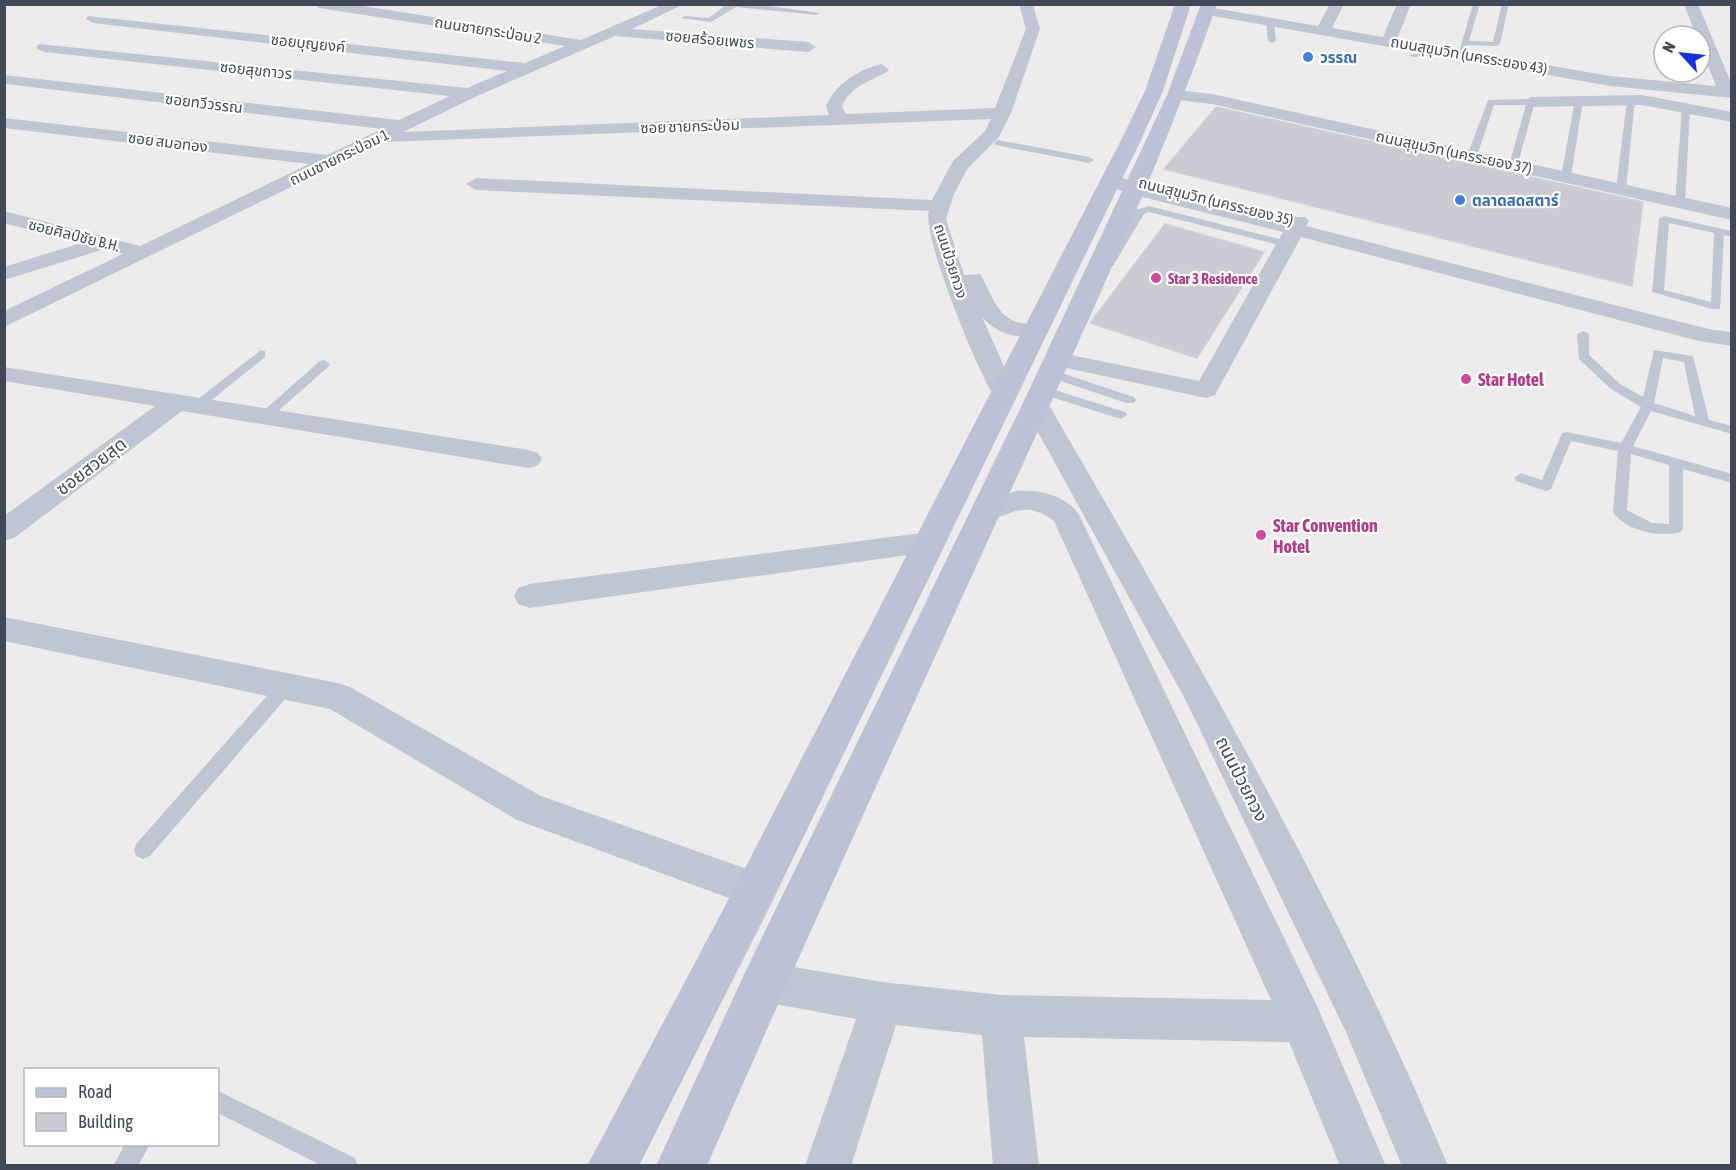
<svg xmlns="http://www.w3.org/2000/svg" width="1736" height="1170" viewBox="0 0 1736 1170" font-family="'Asap Condensed','Noto Sans Thai',sans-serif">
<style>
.building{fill:#cacbd3;stroke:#cfcfd7;stroke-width:1.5}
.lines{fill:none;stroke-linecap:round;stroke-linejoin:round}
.lane{fill:#c0c5d3;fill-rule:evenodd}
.street{fill:#c0c5d3;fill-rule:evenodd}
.secondary{fill:#bdc1d5;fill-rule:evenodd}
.shop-dot{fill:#3f7fe0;stroke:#fff;stroke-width:2}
.hotel-dot{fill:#d1479c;stroke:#fff;stroke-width:2}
.labels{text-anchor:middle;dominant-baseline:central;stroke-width:4.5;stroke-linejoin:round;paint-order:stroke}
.far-street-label{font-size:15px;fill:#434859;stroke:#fff}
.far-shop-label{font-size:15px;font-weight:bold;fill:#366cbe;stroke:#fff;text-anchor:start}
.far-hotel-label{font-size:15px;font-weight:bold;fill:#b23c85;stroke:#fff;text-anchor:start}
.hotel-label{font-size:18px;font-weight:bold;fill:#b23c85;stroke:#fff;text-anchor:start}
.street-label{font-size:18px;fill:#434859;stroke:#fff}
</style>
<rect width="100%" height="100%" fill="#eeeceb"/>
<g class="building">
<path d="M1216 107 1643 202 1632 286 1164 169Z"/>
<path d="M1165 224 1264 252 1197 358 1090 323Z"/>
</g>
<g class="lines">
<g class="lane">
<path d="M727 4H755L820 13 816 15 736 7 711 22 681 18 685 16 709 18Z"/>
<path d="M1473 4H1480L1469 41 1493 42 1502 4H1509L1500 44 1496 46 1467 45 1465 52H1459Z"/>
<path d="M1270 19 1274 21 1276 41 1272 43 1268 41 1266 21Z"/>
<path d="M1447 49 1450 53 1413 57 1409 55Z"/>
<path d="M1579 97 1583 100 1571 177 1566 180 1561 177 1575 100Z"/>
<path d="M1631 97 1635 100 1626 189 1621 192 1616 189 1627 100Z"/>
<path d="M1488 100 1531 99 1535 102 1517 167 1509 165 1526 105H1494L1477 156 1472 159 1467 156Z"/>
<path d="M1686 105 1690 108 1685 203 1680 206 1675 203 1682 108Z"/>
<path d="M998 140 1089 157 1094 160 1089 163 995 145 994 143Z"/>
<path d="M1149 206 1291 242 1292 244 1287 247 1149 212 1144 214 1113 266H1105L1104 264 1136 210Z"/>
<path d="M1664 216 1732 231V237L1724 235 1720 309H1712L1652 292 1659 219ZM1669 223 1714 233 1711 302 1664 290Z"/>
<path d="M1583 331 1589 334V355L1620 384 1643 397 1654 350 1693 356 1709 420 1732 426V434L1651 411 1633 446 1732 474V483L1683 469V528L1681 532C1660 538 1626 531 1613 512L1618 451 1571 441 1551 489 1546 491 1516 481 1514 478 1521 473 1542 480 1562 433 1567 432 1621 443 1641 407 1611 389 1579 359 1577 334ZM1663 358 1684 362 1695 416 1654 403ZM1631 454 1669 465V524L1652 523 1627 510Z"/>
<path d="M261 350 265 351V357L202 408H194V402Z"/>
<path d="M324 360 330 364 328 367 269 419H261V413L320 361Z"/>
<path d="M1050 369 1134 397 1136 400 1134 403H1126L1046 376V370Z"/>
<path d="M1042 386 1125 412 1127 415 1121 419 1038 393 1036 390Z"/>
<path d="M286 679 292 681 294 686 292 691 150 856 143 859 136 856 134 850 136 844 280 681Z"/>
<path d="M218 1091 355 1158 358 1166H322L218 1113Z"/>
<path d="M125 1144H150L138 1166H113Z"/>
</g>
<g class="street">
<path d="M312 4H350L581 40 664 4H684L632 29 808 42 816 47 808 52 615 36 475 97 403 132 829 115 826 106C835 84 858 70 881 64L889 69 887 72C870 81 850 87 842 106L846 114 995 108 1026 29 1019 4H1033L1040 29 1011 113 999 137 968 168 954 194 946 219 964 275 980 274C991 291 997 320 1022 323 1030 325 1037 322 1045 324L1049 329 1045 334C1021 340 999 336 982 317L1016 393 1013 398 1004 401 995 398C979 374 921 235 929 211L476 190 466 184 476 178 932 200 953 161 985 131 991 119 383 142 4 327V311L123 254 105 249 4 280V267L81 243 4 223V211L140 246 309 164 4 128V118L327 155 382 129 6 84 4 75 399 120 450 96 44 52 39 50 36 47 39 44 467 88 507 71 93 23 86 19 88 16 525 63 565 46 319 8Z"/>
<path d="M1330 4H1344L1332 28 1383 37 1397 4H1411L1397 39 1610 76 1716 86 1700 46V36H1696L1684 4H1698L1732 85V98L1610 86 1208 15 1201 11 1208 7 1318 26Z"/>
<path d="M1176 90 1212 94 1732 208V220L1212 104 1170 99 1168 95Z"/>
<path d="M1642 95 1732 112V122L1642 105 1531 107 1523 102 1531 97Z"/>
<path d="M1111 173 1140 185 1289 221 1292 217H1306L1309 221 1306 226 1708 329 1732 332V346L1699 341 1301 237 1215 395 1206 398 1048 364 1044 359 1048 354 1056 352 1199 381 1283 232 1126 193 1104 183 1102 179Z"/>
<path d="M4 367 529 450 538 453 542 459 538 465 529 468 182 411 14 538 4 541V516L155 406 4 381Z"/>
<path d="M1036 397 1045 399 1049 405C1192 652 1338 901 1448 1166H1402L1346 1032 1185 699 1023 405 1027 399Z"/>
<path d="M1016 491C1038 489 1067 495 1079 515L1317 1006 1386 1166H1340L1289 1042 1024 1037 1039 1166H993L982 1035 896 1025 851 1166H805L856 1019 764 1002 750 996 744 982 750 968 764 962 882 982 1001 995 1271 1000 1054 521C1016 493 1006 527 975 518L971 511 975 504Z"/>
<path d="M929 532 939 535 943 542 939 549 929 552 529 608 518 604 514 596 518 588 529 584Z"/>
<path d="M4 617 338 683 350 687 541 796 770 877 775 890 770 903 756 908 517 820 330 709 4 641Z"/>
</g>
<g class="secondary">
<path d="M1175 4H1191L1163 91 1140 142 771 904 639 1166H587L741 876 1120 142 1145 91Z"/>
<path d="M1201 4H1217C1157 175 1080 339 1005 503 905 723 804 943 707 1166H656L748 966 1022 405 1167 95Z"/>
</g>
</g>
<g class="shop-dot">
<circle cx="1308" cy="57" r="6"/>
<circle cx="1460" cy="200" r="6"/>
</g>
<g class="hotel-dot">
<circle cx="1156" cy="278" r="6"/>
<circle cx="1466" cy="379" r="6"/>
<circle cx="1261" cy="535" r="6"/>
</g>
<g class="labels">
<g class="far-street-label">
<text transform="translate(488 30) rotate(9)">ถนนชายกระป่อม 2</text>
<text transform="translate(710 39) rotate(5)">ซอยสร้อยเพชร</text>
<text transform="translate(308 43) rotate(6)">ซอยบุญยงค์</text>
<text transform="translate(1469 55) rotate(10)">ถนนสุขุมวิท (นครระยอง 43)</text>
<text transform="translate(256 70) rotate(6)">ซอยสุขถาวร</text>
<text transform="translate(204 103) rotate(7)">ซอยทวีวรรณ</text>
<text transform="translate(690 126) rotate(-2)">ซอย ชายกระป่อม</text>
<text transform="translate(168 142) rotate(7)">ซอย สมอทอง</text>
<text transform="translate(1454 152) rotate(12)">ถนนสุขุมวิท (นครระยอง 37)</text>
<text transform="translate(339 157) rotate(-26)">ถนนชายกระป่อม 1</text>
<text transform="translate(1216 201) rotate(14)">ถนนสุขุมวิท (นครระยอง 35)</text>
<text transform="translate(74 235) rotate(14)">ซอยศิลป์ชัย B.H.</text>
<text transform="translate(951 261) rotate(72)">ถนนป้วยกวง</text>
</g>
<g class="far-shop-label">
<text x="1320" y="57">วรรณ</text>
<text x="1472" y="200">ตลาดสดสตาร์</text>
</g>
<g class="far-hotel-label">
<text x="1168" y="278">Star 3 Residence</text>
</g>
<g class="hotel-label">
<text x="1478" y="379">Star Hotel</text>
<text x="1273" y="525">Star Convention<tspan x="1273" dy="21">Hotel</tspan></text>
</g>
<g class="street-label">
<text transform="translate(91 466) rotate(-37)">ซอยสวยสุด</text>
<text transform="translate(1242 779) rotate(63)">ถนนป้วยกวง</text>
</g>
</g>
<rect width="1736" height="1170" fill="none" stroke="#434859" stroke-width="12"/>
<rect x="24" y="1068" width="195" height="78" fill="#ffffff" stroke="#b4b6bd" stroke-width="1.5"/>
<rect x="36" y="1088" width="30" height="9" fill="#bdc1d5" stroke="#b4b6bd" stroke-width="1.5"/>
<text x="78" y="1098" font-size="18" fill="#434859">Road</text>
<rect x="36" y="1113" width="30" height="18" fill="#cacbd3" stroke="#b4b6bd" stroke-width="1.5"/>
<text x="78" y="1128" font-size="18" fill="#434859">Building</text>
<g transform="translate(1682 54) rotate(297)"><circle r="28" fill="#ffffff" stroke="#b4b6bd" stroke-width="1.5"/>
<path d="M0-4.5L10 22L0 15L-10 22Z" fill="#152fde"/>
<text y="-9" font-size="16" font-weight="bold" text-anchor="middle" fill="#434859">N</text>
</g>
</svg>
